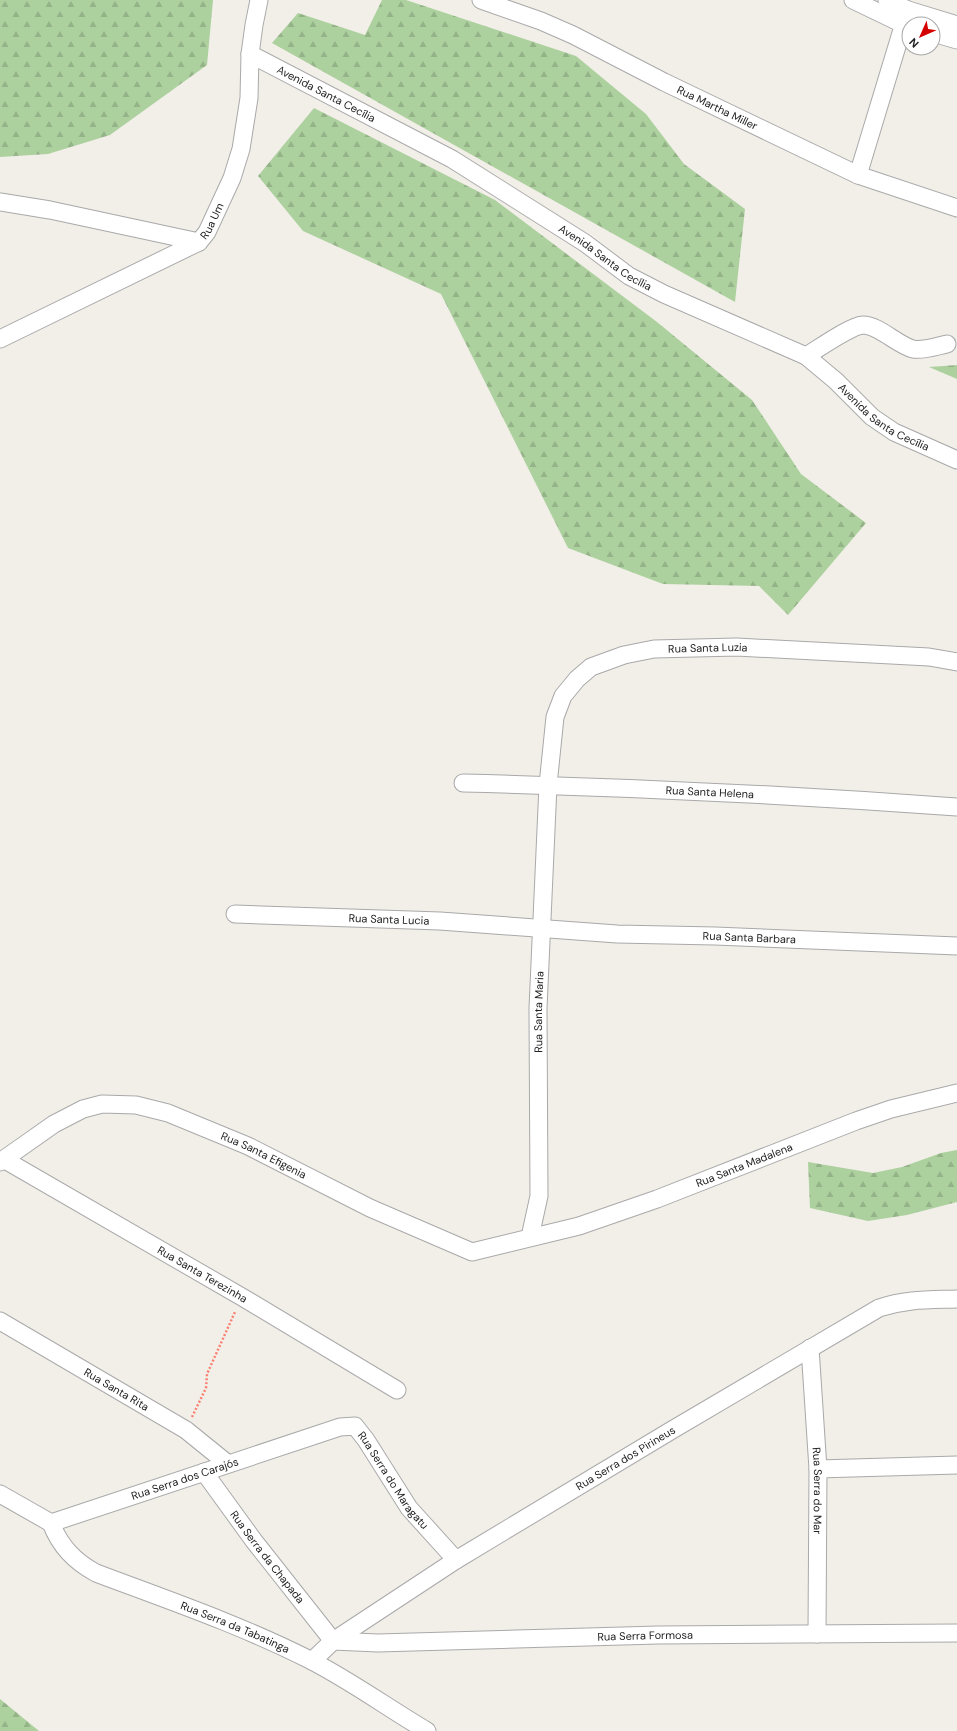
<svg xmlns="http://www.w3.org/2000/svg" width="957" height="1731" viewBox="0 0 957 1731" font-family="'DM Sans',sans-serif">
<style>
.forest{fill:url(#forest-firs)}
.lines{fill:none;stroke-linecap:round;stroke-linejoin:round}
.minor-casing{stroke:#a9a9a9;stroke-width:19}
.path{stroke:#fa8072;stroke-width:2.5;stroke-dasharray:2 2;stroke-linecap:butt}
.minor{stroke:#fff;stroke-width:17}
.labels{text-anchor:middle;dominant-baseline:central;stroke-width:3;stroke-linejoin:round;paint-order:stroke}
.street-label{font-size:11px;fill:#222;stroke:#fff}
</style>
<defs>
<pattern id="forest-firs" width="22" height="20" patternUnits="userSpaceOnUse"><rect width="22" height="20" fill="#add19e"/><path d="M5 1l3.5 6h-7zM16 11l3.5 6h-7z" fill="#95b388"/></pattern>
</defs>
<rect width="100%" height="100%" fill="#f2efe9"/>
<g class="forest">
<path d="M0 0H213L207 65 110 135 48 154 0 157Z"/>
<path d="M382 0H406L576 56 646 114 684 164 745 209 735 302 272 43 298 13 365 35Z"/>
<path d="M314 108 495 200 657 322 752 400 801 474 866 523 788 615 759 586 663 584 568 548 441 294 303 231 258 176Z"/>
<path d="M957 365V379L929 367Z"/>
<path d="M957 1150V1202L907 1215 868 1221 810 1208 808 1162 873 1173 902 1167 941 1153Z"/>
<path d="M0 1699 39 1731H0Z"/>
</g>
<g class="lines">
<defs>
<g id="minor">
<path id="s1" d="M481 0 541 21 573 35 664 82 858 175 957 208"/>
<path d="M853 0 909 27"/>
<path d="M887 0 908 10 957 25"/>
<path d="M933 33 957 40"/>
<path id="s2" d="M250 54 452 159 585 243 629 276 664 294 806 356 836 381 872 417 894 432 957 460"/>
<path d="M858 175 908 10"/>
<path id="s3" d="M0 202 50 210 199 242 207 232 232 178 241 149 249 98 250 54 254 25 259 0"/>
<path d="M0 339 199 242"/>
<path d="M806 356C818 349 850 326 863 325 879 325 897 345 913 349 923 351 937 346 947 344"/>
<path id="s4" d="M463 783C628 787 793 795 957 807"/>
<path id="s5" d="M235 914 440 921 617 934 715 936 957 946"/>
<path id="s6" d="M5 1160 242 1297 397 1390"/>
<path id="s7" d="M0 1162 54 1124 83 1109 102 1104 136 1105 168 1113 248 1146 370 1208 472 1252 579 1226 657 1199 856 1121 891 1109 957 1093"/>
<path id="s8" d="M530 1237 539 1196 538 1008 548 785 555 717 563 696 577 679 591 667 624 655 654 649 737 647 929 657 957 662"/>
<path id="s9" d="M0 1321 186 1430 228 1464"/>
<path id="s10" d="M810 1348 818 1469 817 1634"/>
<path d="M818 1469 957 1465"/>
<path id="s11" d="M204 1472 254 1541 333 1641 378 1643 658 1635 957 1633"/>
<path d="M0 1494 51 1523"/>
<path id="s12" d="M51 1523 319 1434 340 1427 355 1426 366 1440 409 1508 456 1560"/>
<path id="s13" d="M51 1523C60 1546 74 1561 96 1573 168 1600 241 1625 310 1660 351 1681 388 1708 427 1731"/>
<path id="s14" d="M312 1661 333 1641 456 1560 672 1430 879 1308C907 1299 928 1300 957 1299"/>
</g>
</defs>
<use href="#minor" class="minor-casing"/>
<path class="path" d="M192 1417 206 1388 207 1374 235 1312"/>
<use href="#minor" class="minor"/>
</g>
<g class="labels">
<g class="street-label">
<text stroke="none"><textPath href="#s2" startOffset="86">Avenida Santa Cecília</textPath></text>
<text stroke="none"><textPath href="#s1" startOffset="260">Rua Martha Miller</textPath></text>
<text stroke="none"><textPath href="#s3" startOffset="228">Rua Um</textPath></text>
<text stroke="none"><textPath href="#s2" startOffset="410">Avenida Santa Cecília</textPath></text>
<text stroke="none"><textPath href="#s2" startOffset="734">Avenida Santa Cecília</textPath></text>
<text stroke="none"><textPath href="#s8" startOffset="704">Rua Santa Luzia</textPath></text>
<text stroke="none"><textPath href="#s4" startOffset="247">Rua Santa Helena</textPath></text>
<text stroke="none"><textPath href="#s5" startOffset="154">Rua Santa Lucia</textPath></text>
<text stroke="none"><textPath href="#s5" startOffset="515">Rua Santa Barbara</textPath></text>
<text stroke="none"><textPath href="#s8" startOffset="226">Rua Santa Maria</textPath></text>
<text stroke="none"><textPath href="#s7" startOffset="290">Rua Santa Efigenia</textPath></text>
<text stroke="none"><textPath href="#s7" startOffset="806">Rua Santa Madalena</textPath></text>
<text stroke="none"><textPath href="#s6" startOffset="228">Rua Santa Terezinha</textPath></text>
<text stroke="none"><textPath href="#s9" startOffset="135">Rua Santa Rita</textPath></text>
<text stroke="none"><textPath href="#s14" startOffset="374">Rua Serra dos Pirineus</textPath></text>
<text stroke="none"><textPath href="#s12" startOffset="141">Rua Serra dos Carajós</textPath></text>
<text stroke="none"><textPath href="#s12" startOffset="386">Rua Serra do Maragatu</textPath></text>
<text stroke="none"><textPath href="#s10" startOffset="143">Rua Serra do Mar</textPath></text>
<text stroke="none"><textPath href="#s11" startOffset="106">Rua Serra da Chapada</textPath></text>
<text stroke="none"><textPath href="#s13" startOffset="218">Rua Serra da Tabatinga</textPath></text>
<text stroke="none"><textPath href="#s11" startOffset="525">Rua Serra Formosa</textPath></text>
</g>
</g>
<g transform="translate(921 36) rotate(225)"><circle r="19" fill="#ffffff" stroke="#a7a7a7"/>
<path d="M0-3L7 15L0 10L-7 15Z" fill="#d40000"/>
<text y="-6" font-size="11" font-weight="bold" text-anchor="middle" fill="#222222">N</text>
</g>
</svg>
